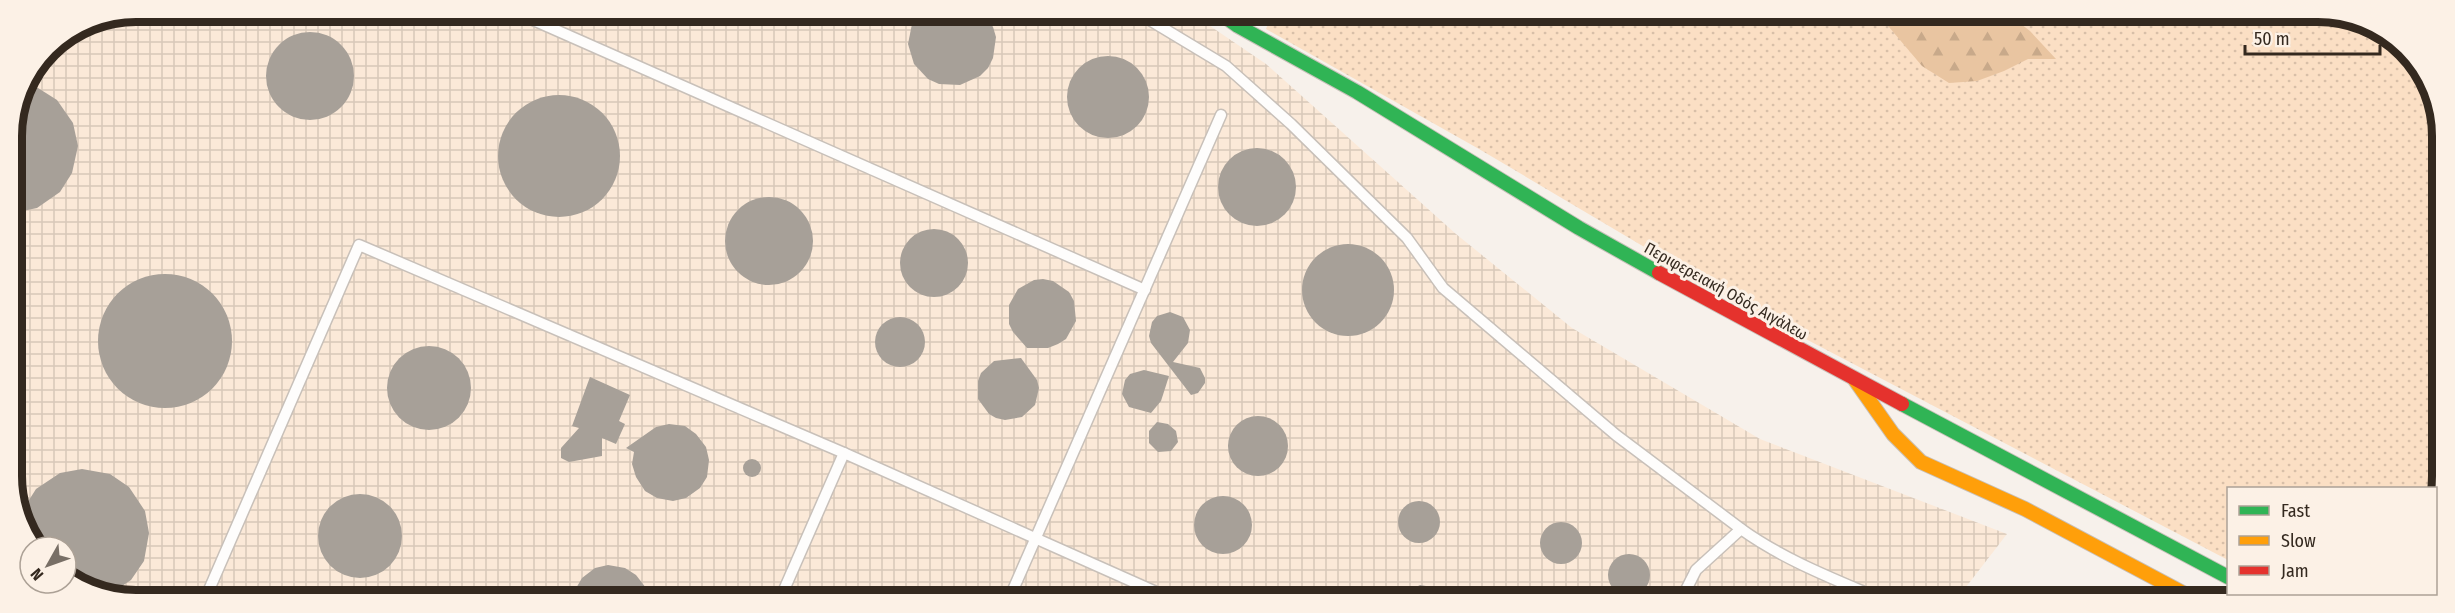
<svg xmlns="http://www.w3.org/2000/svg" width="2455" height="613" viewBox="0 0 2455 613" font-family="'Fira Sans Condensed',sans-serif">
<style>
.industrial{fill:url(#industrial-grid)}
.grass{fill:url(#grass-dots)}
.forest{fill:url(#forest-firs)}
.building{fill:#a7a098}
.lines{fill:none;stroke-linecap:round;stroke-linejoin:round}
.lane-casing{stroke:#c8c0b9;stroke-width:13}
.fast-casing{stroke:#c8c0b9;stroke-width:16}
.slow-casing{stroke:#c8c0b9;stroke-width:16}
.jam-casing{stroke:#c8c0b9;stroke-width:16}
.lane{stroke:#fefdfc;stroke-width:10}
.fast{stroke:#30b455;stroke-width:14}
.slow{stroke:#ff9f0a;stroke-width:14}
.jam{stroke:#e5322d;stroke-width:14}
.labels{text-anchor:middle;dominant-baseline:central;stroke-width:6;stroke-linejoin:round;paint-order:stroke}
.street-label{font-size:16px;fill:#34291f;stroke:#fcf1e6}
.rim{fill:none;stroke:#34291f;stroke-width:8}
</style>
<defs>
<pattern id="industrial-grid" width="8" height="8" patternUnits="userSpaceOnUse" patternTransform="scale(1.5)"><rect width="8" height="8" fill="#fbe9d8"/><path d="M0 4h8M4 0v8" fill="none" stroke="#d8c8b9"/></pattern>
<pattern id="grass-dots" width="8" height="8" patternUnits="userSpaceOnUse" patternTransform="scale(1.5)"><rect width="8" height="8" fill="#fbdfc4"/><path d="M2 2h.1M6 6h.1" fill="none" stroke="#d8bfa8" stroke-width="1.8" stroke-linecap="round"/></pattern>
<pattern id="forest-firs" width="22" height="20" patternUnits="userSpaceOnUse" patternTransform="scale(1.5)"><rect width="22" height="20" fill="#e9c5a1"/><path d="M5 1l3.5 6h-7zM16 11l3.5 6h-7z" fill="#c8a98a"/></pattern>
</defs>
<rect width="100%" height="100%" fill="#f7f1eb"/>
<path class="industrial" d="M136 12 1191 13 1266 64 1456 234 1572 328 1760 439 2007 534 1956 600 112 599 66 574V547H39L14 501 12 128 25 82 49 48 89 21Z"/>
<g class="grass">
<path d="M1272 13 2343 14 2407 49 2441 112V501L2436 510V488H2228V560L1754 312 1479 149 1266 29Z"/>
<path d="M2289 594H2344C2325 601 2306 606 2289 594Z"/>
</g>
<path class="forest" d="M1875 14H2008L2030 31 2056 59H2028L2004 71 1977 81 1949 83 1922 66 1889 27Z"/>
<g class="building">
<path d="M918 13H984L993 27 996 37 993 58 988 68 980 76 960 85 939 84 928 79 914 64 908 44 912 24Z"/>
<circle cx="310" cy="76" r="44"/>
<circle cx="1108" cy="97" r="41"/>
<path d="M24 85 38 88 57 100 73 123 78 146 72 173 60 192 37 208 13 213 12 128Z"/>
<circle cx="559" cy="156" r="61"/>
<circle cx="1257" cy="187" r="39"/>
<circle cx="769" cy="241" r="44"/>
<circle cx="934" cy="263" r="34"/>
<circle cx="1348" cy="290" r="46"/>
<circle cx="165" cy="341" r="67"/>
<path d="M1043 279 1053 281 1069 292 1074 301 1076 321 1066 339 1058 344 1048 348H1027L1013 332 1009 324V305L1018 289 1034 280Z"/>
<path d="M1170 312 1183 317 1190 330 1188 343 1173 362 1200 368 1205 378V383L1198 393 1191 395 1151 343 1149 336 1152 322 1157 316Z"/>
<circle cx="900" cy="342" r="25"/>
<circle cx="429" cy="388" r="42"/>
<path d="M1021 358 1037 380 1039 388 1035 405 1022 417 1005 420 996 418 989 414 978 399V381L981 373 994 361Z"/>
<path d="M1144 370 1169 376 1161 401 1151 413 1129 407 1122 394 1125 380 1130 374Z"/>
<path d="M590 377 630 395 619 421 625 424 616 444 602 438V456L569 462 561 458V448L579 428 572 426Z"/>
<circle cx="1258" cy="446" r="30"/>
<path d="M1157 422 1168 424 1176 431 1178 442 1171 451 1158 452 1149 443V431Z"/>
<path d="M669 424 685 426 696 434 706 447 709 460 707 477 700 488 686 498 673 501 657 498 645 491 636 477 632 464 634 452 626 448 656 427Z"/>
<circle cx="752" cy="468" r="9"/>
<path d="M82 469 110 474 129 487 145 511 149 533 144 561 131 580 107 596 66 574V547H39L22 516 24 508 36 489 60 473Z"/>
<circle cx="360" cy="536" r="42"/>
<circle cx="1223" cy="525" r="29"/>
<circle cx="1419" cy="522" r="21"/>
<circle cx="1561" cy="543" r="21"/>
<circle cx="1629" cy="575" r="21"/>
<path d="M608 565 625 568 636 575 646 588 649 599H573L575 590 582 578 595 568Z"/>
<path d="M1420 585 1432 587 1444 600H1405L1414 588Z"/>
</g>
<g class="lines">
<defs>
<g id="lane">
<path d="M515 12 1145 290"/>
<path d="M1138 13 1226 66 1291 124 1407 238 1443 288 1616 435 1741 529"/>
<path d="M205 599 359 245 844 453 1174 600"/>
<path d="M780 599 844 453"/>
<path d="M1009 599 1221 115"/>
<path d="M1681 600 1696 570 1741 529C1784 560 1834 579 1883 600"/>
</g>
<g id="fast">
<path d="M1220 13 1238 26 1357 92 1579 228 1659 273"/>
<path d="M1902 404 2228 577"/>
</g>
<g id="slow">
<path d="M1855 380 1893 434 1921 462 2025 509 2198 601"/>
<path d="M2258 594 2270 601"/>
</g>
<path id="jam" d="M1659 273 1902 404"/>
</defs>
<use href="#lane" class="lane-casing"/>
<use href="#fast" class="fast-casing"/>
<use href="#slow" class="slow-casing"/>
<use href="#jam" class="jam-casing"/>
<use href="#lane" class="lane"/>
<use href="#fast" class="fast"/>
<use href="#slow" class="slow"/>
<use href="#jam" class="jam"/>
</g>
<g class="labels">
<g class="street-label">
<text transform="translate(1726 291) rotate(29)">Περιφερειακή Οδός Αιγάλεω</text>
</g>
</g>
<path d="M0 0H2455V613H0ZM136 22H2318A114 114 0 0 1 2432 136V476A114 114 0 0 1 2318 590H136A114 114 0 0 1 22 476V136A114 114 0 0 1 136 22Z" fill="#fcf1e6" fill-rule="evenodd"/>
<path class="rim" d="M136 22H2318A114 114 0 0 1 2432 136V476A114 114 0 0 1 2318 590H136A114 114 0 0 1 22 476V136A114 114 0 0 1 136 22Z"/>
<rect x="2227" y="487" width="210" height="108" fill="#fcf1e6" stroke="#aca196" stroke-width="1.5"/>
<rect x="2239" y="506" width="30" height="9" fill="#30b455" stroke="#aca196" stroke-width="1.5"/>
<text x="2281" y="517" font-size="18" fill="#34291f">Fast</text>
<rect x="2239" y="536" width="30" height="9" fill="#ff9f0a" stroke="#aca196" stroke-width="1.5"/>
<text x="2281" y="547" font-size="18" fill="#34291f">Slow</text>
<rect x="2239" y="566" width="30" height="9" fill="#e5322d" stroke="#aca196" stroke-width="1.5"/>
<text x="2281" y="577" font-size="18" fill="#34291f">Jam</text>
<g transform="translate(48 565) rotate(230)"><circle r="28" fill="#fcf1e6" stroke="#aca196" stroke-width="1.5"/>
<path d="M0-4.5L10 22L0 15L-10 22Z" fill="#786f66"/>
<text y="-9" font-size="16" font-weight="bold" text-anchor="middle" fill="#34291f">N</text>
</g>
<path d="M2245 45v9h135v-9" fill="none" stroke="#34291f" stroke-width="3"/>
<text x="2254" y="45" font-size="18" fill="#34291f" stroke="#fcf1e6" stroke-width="4.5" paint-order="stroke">50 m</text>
</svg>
